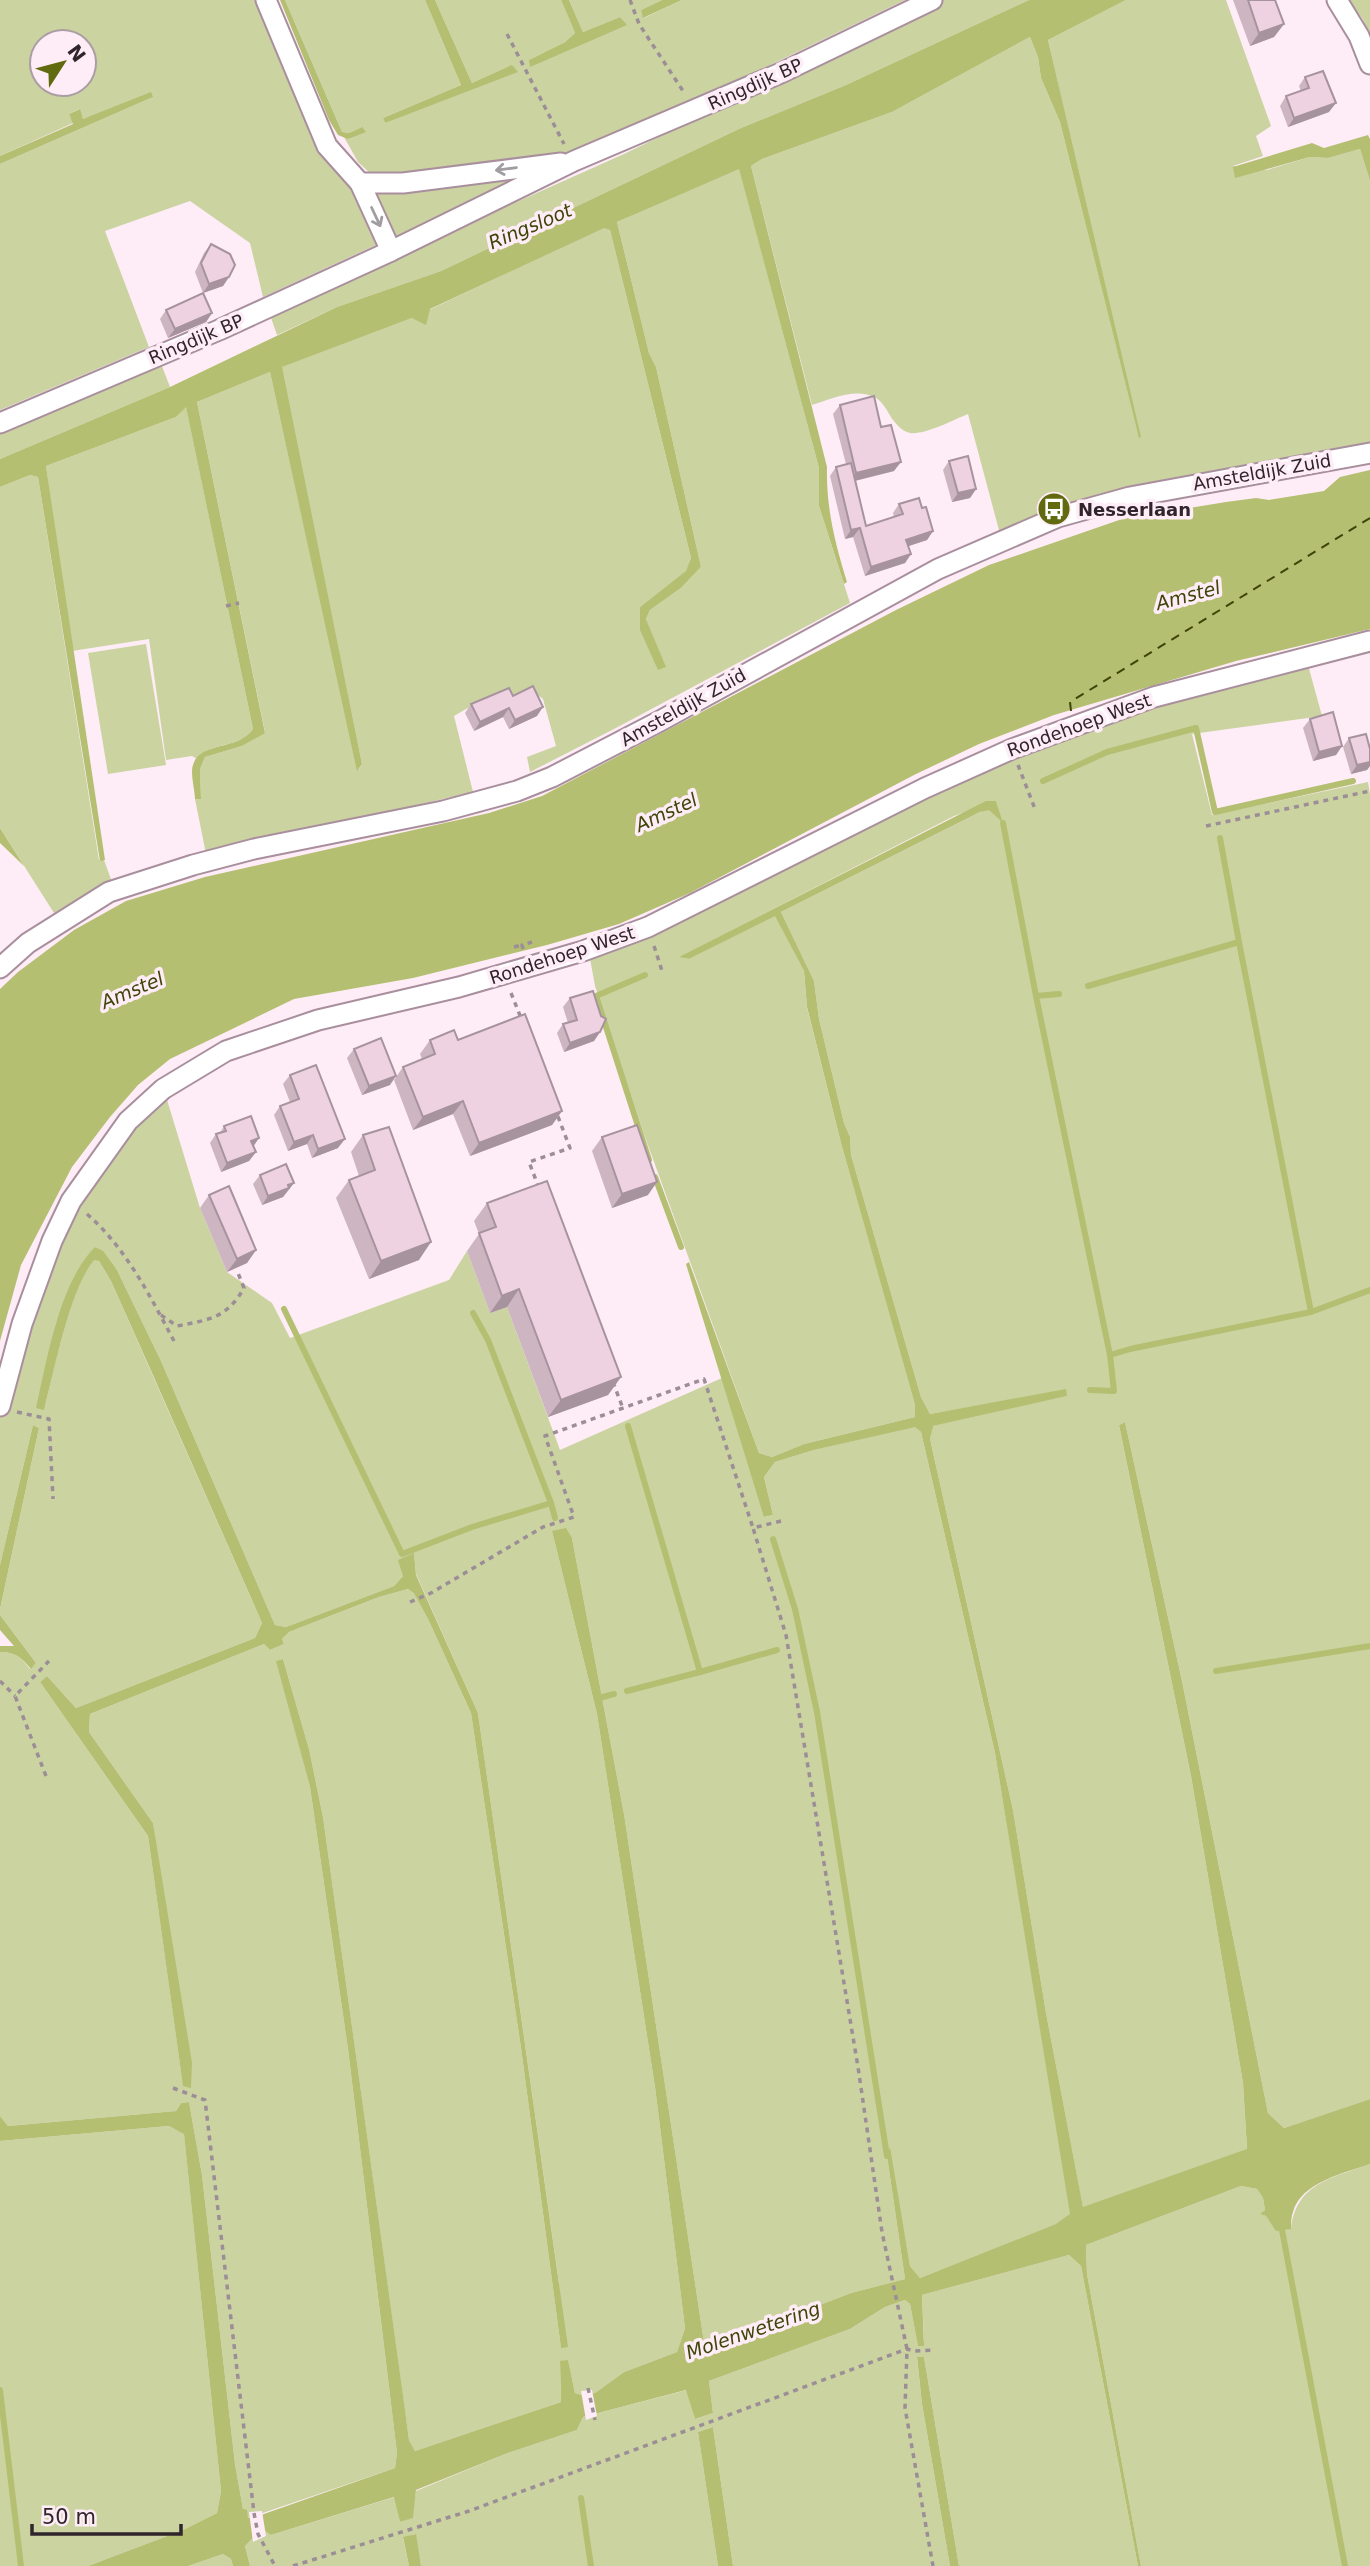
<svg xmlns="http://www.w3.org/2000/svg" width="1370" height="2566" viewBox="0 0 1370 2566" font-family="'DejaVu Sans',sans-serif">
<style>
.green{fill:#cbd3a1;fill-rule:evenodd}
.water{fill:#b4bf71}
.pier{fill:#feedf6}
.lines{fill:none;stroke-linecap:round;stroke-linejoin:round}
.stream{stroke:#b4bf71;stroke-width:6}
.ferry{stroke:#3f4508;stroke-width:2;stroke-dasharray:9 7;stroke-linecap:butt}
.minor-casing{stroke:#a98f9e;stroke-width:23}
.path{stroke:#9c8e96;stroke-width:3.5;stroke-dasharray:5 5;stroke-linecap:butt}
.minor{stroke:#fff;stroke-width:19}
.wall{fill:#cdb5c2}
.shaded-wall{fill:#a7939e}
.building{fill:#eed2e1;stroke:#a7939e;stroke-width:2}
.oneway{stroke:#a29da0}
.labels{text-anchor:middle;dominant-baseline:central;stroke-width:7;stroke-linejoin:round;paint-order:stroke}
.street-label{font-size:18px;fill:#30252b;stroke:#feedf6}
.poi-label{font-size:18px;font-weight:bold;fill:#30252b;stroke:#feedf6;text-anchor:start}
.water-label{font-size:19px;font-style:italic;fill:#3f4508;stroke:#feedf6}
</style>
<rect width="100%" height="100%" fill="#feedf6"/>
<g class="green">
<path d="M0 0H255L304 114 327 160 348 185 365 216 376 245 263 297 250 243 190 201 105 231 149 347 0 410V164L153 97 83 119 79 109 69 114 73 123 0 156ZM42 42H84V84H42Z"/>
<path d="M285 0H425L461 85 383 118 385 123 512 65 472 83 435 0H561L575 33 565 42 529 60 626 25 620 17 583 32 569 0H662L641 10 644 18 682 0H905L575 159 373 176 358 162 344 137 349 139 362 127 349 133 342 132Z"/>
<path d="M941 0H1029L846 85 741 128 441 271 337 307 277 335 269 312 624 154Z"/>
<path d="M1126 0H1226L1271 126 1256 136 1263 156 1233 166 1267 170 1310 157 1328 158 1360 149 1370 181V444L1000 534 968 414C953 420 925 435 910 433 902 431 898 426 893 420 888 413 884 403 876 398 856 387 831 399 812 405L751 166 762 159 892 112 1030 37 1038 57 1041 78 1060 122 1139 437 1048 40Z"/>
<path d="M1348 0H1370V35L1362 18Z"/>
<path d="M739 168 819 468V506L850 603 614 729 530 772 527 757 556 746 543 699 534 692 473 705 454 716 473 792 206 854 195 799H201L200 769 205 757 242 746 265 732 197 402 270 372 358 770 362 764 281 367 412 318 604 227 610 230 691 558 687 571 640 607 665 667 646 619 650 610 681 588 701 567 656 367 649 353 617 222Z"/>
<path d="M539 175 393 239 370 193 422 190Z"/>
<path d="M160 361 170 387 0 459V429Z"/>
<path d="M186 406 253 729C239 749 211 741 197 759L192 756 166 760 149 639 72 651 46 466 176 417Z"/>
<path d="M30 475 38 477 99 860H104L112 882 54 913 0 828V487Z"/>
<path d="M146 644 166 765 108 774 88 653Z"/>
<path d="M1308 665 1322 716 1192 734 1212 815 1368 782 1370 794V2099L1284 2128 1268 2113 1182 1681 1125 1422 1119 1425 1191 1776 1243 2083 1247 2150 1083 2208 1046 2013 1013 1810 930 1439 932 1426 1066 1396V1390L930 1414 921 1397 851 1155 850 1137 844 1123 819 1019 814 981 781 912 980 812 989 809 1002 822 996 801 954 816 680 957 689 959 775 915 804 971 807 1008 841 1143 916 1405 915 1417 804 1444 772 1457 759 1453 644 1134 595 986 589 953 997 762 1117 716Z"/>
<path d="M164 1090 200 1208 227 1272 272 1303 290 1338 449 1280 467 1251 490 1313 507 1307 560 1450 722 1378 765 1517 773 1515 764 1477 775 1462 814 1450 915 1426 921 1432 995 1753 1071 2214 1057 2224 920 2278 910 2266 889 2148 887 2156 905 2279 851 2293 705 2349 624 1814 572 1538 552 1531 597 1714 655 2087 685 2328 677 2352 624 2372 595 2393 582 2395 575 2393 568 2361H560L561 2402 415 2451 409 2440 323 1817 309 1749 283 1659 277 1661 310 1787 348 2049 397 2453 395 2468 248 2518 243 2509 235 2464 202 2175 189 2102 181 2103 176 2111 8 2126 0 2116V1652C15 1652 21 1657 30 1669L36 1663 0 1615V1609L39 1428 33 1425 0 1565V1406L80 1189ZM95 1247 117 1270 161 1361 275 1625 286 1627 394 1586 403 1576 414 1554 416 1574 478 1713 559 2283 561 2348 521 2048 471 1713 428 1619 414 1592 408 1589 379 1597 289 1632 282 1639 284 1644 270 1650 264 1644 90 1714 89 1732 153 1823 183 2085 148 1836 40 1682 47 1676 76 1708 255 1638 262 1623 111 1281 99 1261 94 1259C70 1289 54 1370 44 1410L56 1323Z"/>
<path d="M169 2126 184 2133 221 2491 217 2513 183 2530 88 2566H0V2141Z"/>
<path d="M1370 2164V2566H1141L1087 2274 1086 2245 1241 2186 1257 2189 1263 2198 1265 2210 1261 2214 1266 2216 1274 2226 1291 2229C1296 2183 1332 2178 1370 2164Z"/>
<path d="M1069 2255 1081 2266 1138 2566H959L924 2357 917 2358 922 2404 950 2566H733L713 2427 698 2432 718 2566H421L415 2534 403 2538 409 2566H250L245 2546 253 2538 266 2531 271 2535 395 2497 400 2522 412 2518 416 2491 508 2453 577 2430 583 2417 687 2390 695 2419 713 2413 709 2381 850 2329 885 2307 905 2300 910 2304 918 2345 924 2341 922 2295Z"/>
<path d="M223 2554 231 2559 233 2566H188Z"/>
</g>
<g class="water">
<path d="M280 0H285L342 132 349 133 362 127 366 132 348 139 338 135 329 120Z"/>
<path d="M425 0H435L472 83 512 65 518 72 385 123 383 118 461 85Z"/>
<path d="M561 0H569L583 32 620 17 627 25 530 67 529 60 565 42 575 33Z"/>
<path d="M662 0H682L643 18 641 10Z"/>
<path d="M1029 0H1126L1048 40 1141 437 1139 438 1060 122 1041 78 1038 57 1030 37 892 112 762 159 751 166 827 467C826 508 835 543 847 582L844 584 819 506V468L739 169 617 222 649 353 656 367 701 567 681 588 650 610 646 619 666 667 658 670 640 630V607L686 571 691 558 610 230 604 228 430 309 426 325 412 318 282 367 362 764 357 771 270 372 197 402 265 733 242 746 205 757 200 769 201 799H195C195 790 190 774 193 765 200 741 238 751 253 729L186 407 176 417 46 466 105 860 100 861 38 477 30 475 0 487V459L170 387 337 307 441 271 741 128 846 85Z"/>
<path d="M151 92 153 97 0 164V156L73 124 69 114 80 109 83 119Z"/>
<path d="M1368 135 1370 139V181L1360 149 1328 158 1310 157 1235 178 1233 167 1312 143 1324 148Z"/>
<path d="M1370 470V629L1236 661 1054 715 979 744 914 775 690 893 619 924 547 945 413 978 294 999 170 1059 138 1085 110 1117 72 1167 21 1265 0 1341V989L18 972 74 930 126 901 205 877 489 813 542 796 896 610 989 565 1122 519 1226 502 1256 498 1269 500 1324 491 1340 477Z"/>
<path d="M986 801H996L1003 823 989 810 980 812 781 912 814 981 819 1019 844 1123 850 1137 851 1155 921 1397 930 1414 1066 1389 1067 1396 933 1426 930 1439 1013 1810 1046 2013 1083 2207 1247 2149 1243 2083 1191 1776 1119 1425 1125 1422 1182 1681 1268 2113 1284 2128 1370 2099V2164C1345 2173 1301 2182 1293 2212 1291 2217 1291 2223 1291 2229L1276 2231 1266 2216 1260 2214 1265 2210 1263 2198 1257 2189 1241 2186 1086 2245 1087 2274 1141 2566H1138L1081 2266 1069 2255 922 2295 924 2346H918L910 2304 905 2300 885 2307 850 2329 709 2381 713 2413 695 2419 686 2390 583 2417 577 2430 508 2453 416 2490 413 2518 400 2522 394 2497 271 2535 265 2531 253 2538 245 2546 250 2566H233L231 2559 223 2554 188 2566H88L183 2530 217 2513 221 2491 184 2134 169 2126 0 2141V2116L8 2126 176 2111 181 2103 189 2102 202 2175 235 2464 243 2509 247 2510 248 2518 261 2515 395 2468 397 2453 348 2049 310 1787 276 1661 283 1659 309 1749 323 1817 403 2395 409 2440 415 2451 561 2402 560 2361 568 2360 575 2393 582 2395 595 2393 624 2372 677 2352 685 2328 655 2087 597 1714 552 1531 566 1528 572 1538 624 1814 705 2349 851 2293 905 2279 887 2156 890 2147 910 2266 920 2278 1056 2224 1070 2214 995 1753 921 1432 915 1427 814 1450 775 1462 764 1477 773 1515 764 1517 686 1264 689 1262 759 1453 772 1457 804 1444 915 1417V1404L841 1143 807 1007 804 971 775 916 689 959 679 957Z"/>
<path d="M0 828 24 866 0 843Z"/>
<path d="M95 1247 103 1251 117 1270 161 1361 275 1625 286 1627 394 1586 403 1576 398 1560 414 1553 416 1575 478 1713 568 2347 561 2348 521 2048 471 1713 428 1619 414 1593 408 1589 379 1597 289 1632 282 1639 284 1644 270 1650 264 1644 90 1714 89 1732 153 1823 192 2063 191 2088 183 2086 148 1836 40 1682 47 1676 76 1708 255 1638 262 1623 152 1373 111 1281 99 1261 94 1260C70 1289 54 1371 44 1410L36 1408C47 1360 59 1283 95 1247Z"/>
<path d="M33 1425 39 1428 0 1609V1565Z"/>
<path d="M0 1615 36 1663 31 1669C21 1657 15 1652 0 1652V1646H14L0 1630Z"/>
<path d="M917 2357H924L959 2566H950L922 2404Z"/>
<path d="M713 2427 733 2566H718L698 2432Z"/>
<path d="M416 2534 421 2566H409L403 2537Z"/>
</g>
<g class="pier">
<path d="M592 2390 597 2416 586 2420 581 2391Z"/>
<path d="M262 2511 266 2536 253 2542 249 2512Z"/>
</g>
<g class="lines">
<g class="stream">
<path d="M1043 781 1107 752 1196 728 1215 812 1353 781"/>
<path d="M1003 823 1036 996 1059 994"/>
<path d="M1239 942 1311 1312"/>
<path d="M645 975 596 996 649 1160"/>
<path d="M1088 986 1239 942 1220 838"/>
<path d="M1036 996 1110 1355 1114 1391 1090 1390"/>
<path d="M655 1177 681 1247"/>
<path d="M284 1309 402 1554 472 1527 551 1503 488 1340 473 1313"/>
<path d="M1110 1355 1130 1349 1311 1312 1370 1290"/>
<path d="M628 1426 700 1672 777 1650"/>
<path d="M551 1503 555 1518"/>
<path d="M773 1539 795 1609 817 1712 887 2156"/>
<path d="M1216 1671 1370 1646"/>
<path d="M627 1691 700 1672"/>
<path d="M599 1698 614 1694"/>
<path d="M1282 2230 1345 2566"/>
<path d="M0 2390 21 2566"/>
<path d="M581 2498 591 2566"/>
</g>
<path class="ferry" d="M1071 711 1070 702 1370 518"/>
<defs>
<g id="minor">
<path d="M266 0 327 146 360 183 391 251"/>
<path d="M1337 0 1359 36 1370 64"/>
<path d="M360 183H403L561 163"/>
<path d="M0 423 219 330 391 251 574 161 783 72 932 0"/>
<path d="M0 968 28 943 109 892 193 865 254 849 443 811 517 791 552 777 660 721 938 569 1058 517 1130 497 1370 453"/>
<path d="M0 1406 22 1324 52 1241 71 1201 128 1121 163 1089 226 1051 318 1020 459 987 583 951 648 927 925 788 1012 749 1154 697 1370 641"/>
</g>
</defs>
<use href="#minor" class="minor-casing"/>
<g class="path">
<path d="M630 0 639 24 685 94"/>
<path d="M507 34 564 144"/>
<path d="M226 606 239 603"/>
<path d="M1018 765 1035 809"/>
<path d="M1206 826 1370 791"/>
<path d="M654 946 663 974"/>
<path d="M514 947 522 945"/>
<path d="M523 949 522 945 532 942"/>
<path d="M511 993 521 1018"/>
<path d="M539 1188 529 1162 570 1148 557 1114"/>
<path d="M87 1214C126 1248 150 1296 174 1341"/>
<path d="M161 1315 177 1326C209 1320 227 1318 244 1288L238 1273"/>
<path d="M613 1382 622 1406"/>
<path d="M17 1412 49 1419 53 1499"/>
<path d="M781 1521 753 1528 786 1635 858 2067 882 2232 907 2349 905 2408 933 2566"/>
<path d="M410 1602 431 1593 543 1527 574 1517 545 1436 704 1379 753 1528"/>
<path d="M0 1681 15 1696"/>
<path d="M46 1776 15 1696 49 1661"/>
<path d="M173 2088 205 2100 254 2513 258 2534 275 2566"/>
<path d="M588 2388 595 2420"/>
<path d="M293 2566 469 2511 907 2349 914 2351 935 2350"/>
</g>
<use href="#minor" class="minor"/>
</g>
<g class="wall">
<path d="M1233 0H1275L1284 24 1274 37 1250 46Z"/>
<path d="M1305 77 1329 112 1288 127 1280 106 1286 96 1301 91 1299 86Z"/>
<path d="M211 244 229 277 223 286 203 293 195 272 204 253Z"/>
<path d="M166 310 212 313 206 322 168 338 160 319Z"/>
<path d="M840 405 881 427 894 471 855 481 866 526 894 517 893 513 899 504 922 508 933 531 927 540 908 546 911 554 905 563 865 576 853 537 845 539 830 476 836 467 846 464 833 414Z"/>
<path d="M949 461 976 489 970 498 952 502 943 470Z"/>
<path d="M513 696 537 716 509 729 503 717 474 731 465 713 471 704Z"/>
<path d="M1310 719 1342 746 1336 755 1313 761 1303 728Z"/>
<path d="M1349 738 1370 762V766L1367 770 1351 774 1343 747Z"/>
<path d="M570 998 600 1032 594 1041 564 1052 557 1033 563 1024 568 1023 563 1007Z"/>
<path d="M430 1040H458L562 1111 552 1125 470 1156 453 1114 413 1130 394 1080 403 1067 422 1059 420 1054Z"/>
<path d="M354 1049 390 1085 362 1095 347 1058Z"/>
<path d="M290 1075 338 1148 312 1158 307 1144 288 1151 274 1115 280 1106 290 1102 283 1084Z"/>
<path d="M224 1126 254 1146 256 1152 249 1161 221 1172 210 1143 216 1134 220 1133Z"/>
<path d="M363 1135 419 1260 369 1279 336 1198 349 1180 359 1176 351 1152Z"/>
<path d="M602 1137 648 1195 612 1208 592 1151Z"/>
<path d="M260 1175 294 1183 283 1197 262 1205 253 1184Z"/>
<path d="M209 1195 256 1250 247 1263 227 1272 200 1208Z"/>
<path d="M487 1203 621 1377 608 1395 548 1417 507 1307 490 1313 467 1251 479 1234 474 1221Z"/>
</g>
<g class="shaded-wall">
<path d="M1284 24 1274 37 1250 46 1259 33Z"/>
<path d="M1336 103 1329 112 1288 127 1294 118Z"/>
<path d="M229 277 223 286 203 293 209 284Z"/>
<path d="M212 313 206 322 168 338 175 329Z"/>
<path d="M901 462 894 471 850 482 856 473Z"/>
<path d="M976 489 970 498 952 502 958 493Z"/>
<path d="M860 528 853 537 845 539 851 530Z"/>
<path d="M933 531 927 540 900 549 906 540Z"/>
<path d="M911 554 905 563 865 576 871 567Z"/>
<path d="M543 707 537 716 509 729 515 720Z"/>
<path d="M509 708 503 717 474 731 480 722Z"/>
<path d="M1342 746 1336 755 1313 761 1319 752Z"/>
<path d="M1370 762V766L1367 770 1351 774 1357 765Z"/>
<path d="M600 1032 594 1041 564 1052 570 1043Z"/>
<path d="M396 1076 390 1085 362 1095 369 1086Z"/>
<path d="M463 1101 453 1114 413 1130 423 1117Z"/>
<path d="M562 1111 552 1125 470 1156 479 1143Z"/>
<path d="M313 1135 307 1144 288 1151 294 1142Z"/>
<path d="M259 1138 253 1147 251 1141Z"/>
<path d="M345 1139 338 1148 312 1158 318 1149Z"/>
<path d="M256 1152 249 1161 221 1172 227 1163Z"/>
<path d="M657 1182 648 1195 612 1208 622 1194Z"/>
<path d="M294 1183 283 1197 262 1205 268 1196Z"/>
<path d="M431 1242 419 1260 369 1279 381 1261Z"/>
<path d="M256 1250 247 1263 227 1272 237 1259Z"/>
<path d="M519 1289 507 1307 490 1313 502 1296Z"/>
<path d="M621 1377 608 1395 548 1417 561 1400Z"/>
</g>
<g class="building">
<path d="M1248 0H1275L1284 24 1259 33Z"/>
<path d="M1323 71 1336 103 1294 118 1286 96 1309 88 1305 77Z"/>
<path d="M211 244 230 254 235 265 229 277 209 284 201 263Z"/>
<path d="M203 293 212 313 175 329 166 310Z"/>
<path d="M874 396 881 427 891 425 901 462 856 473 840 405Z"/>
<path d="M968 456 976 489 958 493 949 461Z"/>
<path d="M851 463 866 526 903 514 899 504 919 498 922 508 926 507 933 531 906 540 911 554 871 567 860 528 851 530 836 467Z"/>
<path d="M533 686 543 707 515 720 509 708 480 722 471 704 509 688 513 696Z"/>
<path d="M1333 712 1342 746 1319 752 1310 719Z"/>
<path d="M1366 734 1370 749V762L1357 765 1349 738Z"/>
<path d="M593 991 601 1016 606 1019 600 1032 570 1043 563 1024 577 1020 570 998Z"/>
<path d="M525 1014 562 1111 479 1143 463 1101 423 1117 403 1067 435 1054 430 1040 454 1030 458 1040Z"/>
<path d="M381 1038 396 1076 369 1086 354 1049Z"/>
<path d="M316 1065 345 1139 318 1149 313 1135 294 1142 280 1106 299 1099 290 1075Z"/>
<path d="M251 1116 259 1138 251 1141 256 1152 227 1163 216 1134 226 1131 224 1126Z"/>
<path d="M637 1125 657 1182 622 1194 602 1137Z"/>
<path d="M389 1127 431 1242 381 1261 349 1180 375 1170 363 1135Z"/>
<path d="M286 1164 294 1183 288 1185 289 1188 268 1196 260 1175Z"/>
<path d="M547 1181 621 1377 561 1400 519 1289 502 1296 479 1233 496 1227 487 1203Z"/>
<path d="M229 1186 256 1250 237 1259 209 1195Z"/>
</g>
<defs><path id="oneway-shaft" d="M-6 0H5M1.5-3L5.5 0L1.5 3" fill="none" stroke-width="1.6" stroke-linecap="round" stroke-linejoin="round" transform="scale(1.75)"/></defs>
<g class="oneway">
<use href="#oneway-shaft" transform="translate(506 169) rotate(172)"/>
<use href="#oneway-shaft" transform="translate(376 217) rotate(65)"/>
</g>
<defs>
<symbol id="bus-disc" viewBox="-11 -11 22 22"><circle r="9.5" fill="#626a0f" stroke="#feedf6"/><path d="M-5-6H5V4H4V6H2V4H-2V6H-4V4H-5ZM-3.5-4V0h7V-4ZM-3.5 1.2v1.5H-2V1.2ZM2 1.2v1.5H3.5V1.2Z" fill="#fff"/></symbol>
</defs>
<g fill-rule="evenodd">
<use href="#bus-disc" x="1035" y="490" width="38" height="38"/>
</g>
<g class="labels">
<g class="street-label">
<text transform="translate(755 84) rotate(-24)">Ringdijk BP</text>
<text transform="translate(196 339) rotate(-23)">Ringdijk BP</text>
<text transform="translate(1262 472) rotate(-10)">Amsteldijk Zuid</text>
<text transform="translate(683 707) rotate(-29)">Amsteldijk Zuid</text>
<text transform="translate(1079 725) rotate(-20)">Rondehoep West</text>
<text transform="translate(562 955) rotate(-18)">Rondehoep West</text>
</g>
<g class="poi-label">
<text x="1078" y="509">Nesserlaan</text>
</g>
<g class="water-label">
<text transform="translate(530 226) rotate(-23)">Ringsloot</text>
<text transform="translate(1188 595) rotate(-15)">Amstel</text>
<text transform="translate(666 812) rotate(-25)">Amstel</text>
<text transform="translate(132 990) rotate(-23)">Amstel</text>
<text transform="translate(753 2330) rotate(-19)">Molenwetering</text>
</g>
</g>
<g transform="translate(63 63) rotate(54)"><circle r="33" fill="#feedf6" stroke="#ac9da5" stroke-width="2"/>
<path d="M0-5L12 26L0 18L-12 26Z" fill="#626a0f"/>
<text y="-10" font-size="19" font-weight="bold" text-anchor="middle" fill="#30252b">N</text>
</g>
<path d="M32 2524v10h149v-10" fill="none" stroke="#30252b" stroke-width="3.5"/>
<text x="42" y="2524" font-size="21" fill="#30252b" stroke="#feedf6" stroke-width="5" paint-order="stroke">50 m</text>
</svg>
